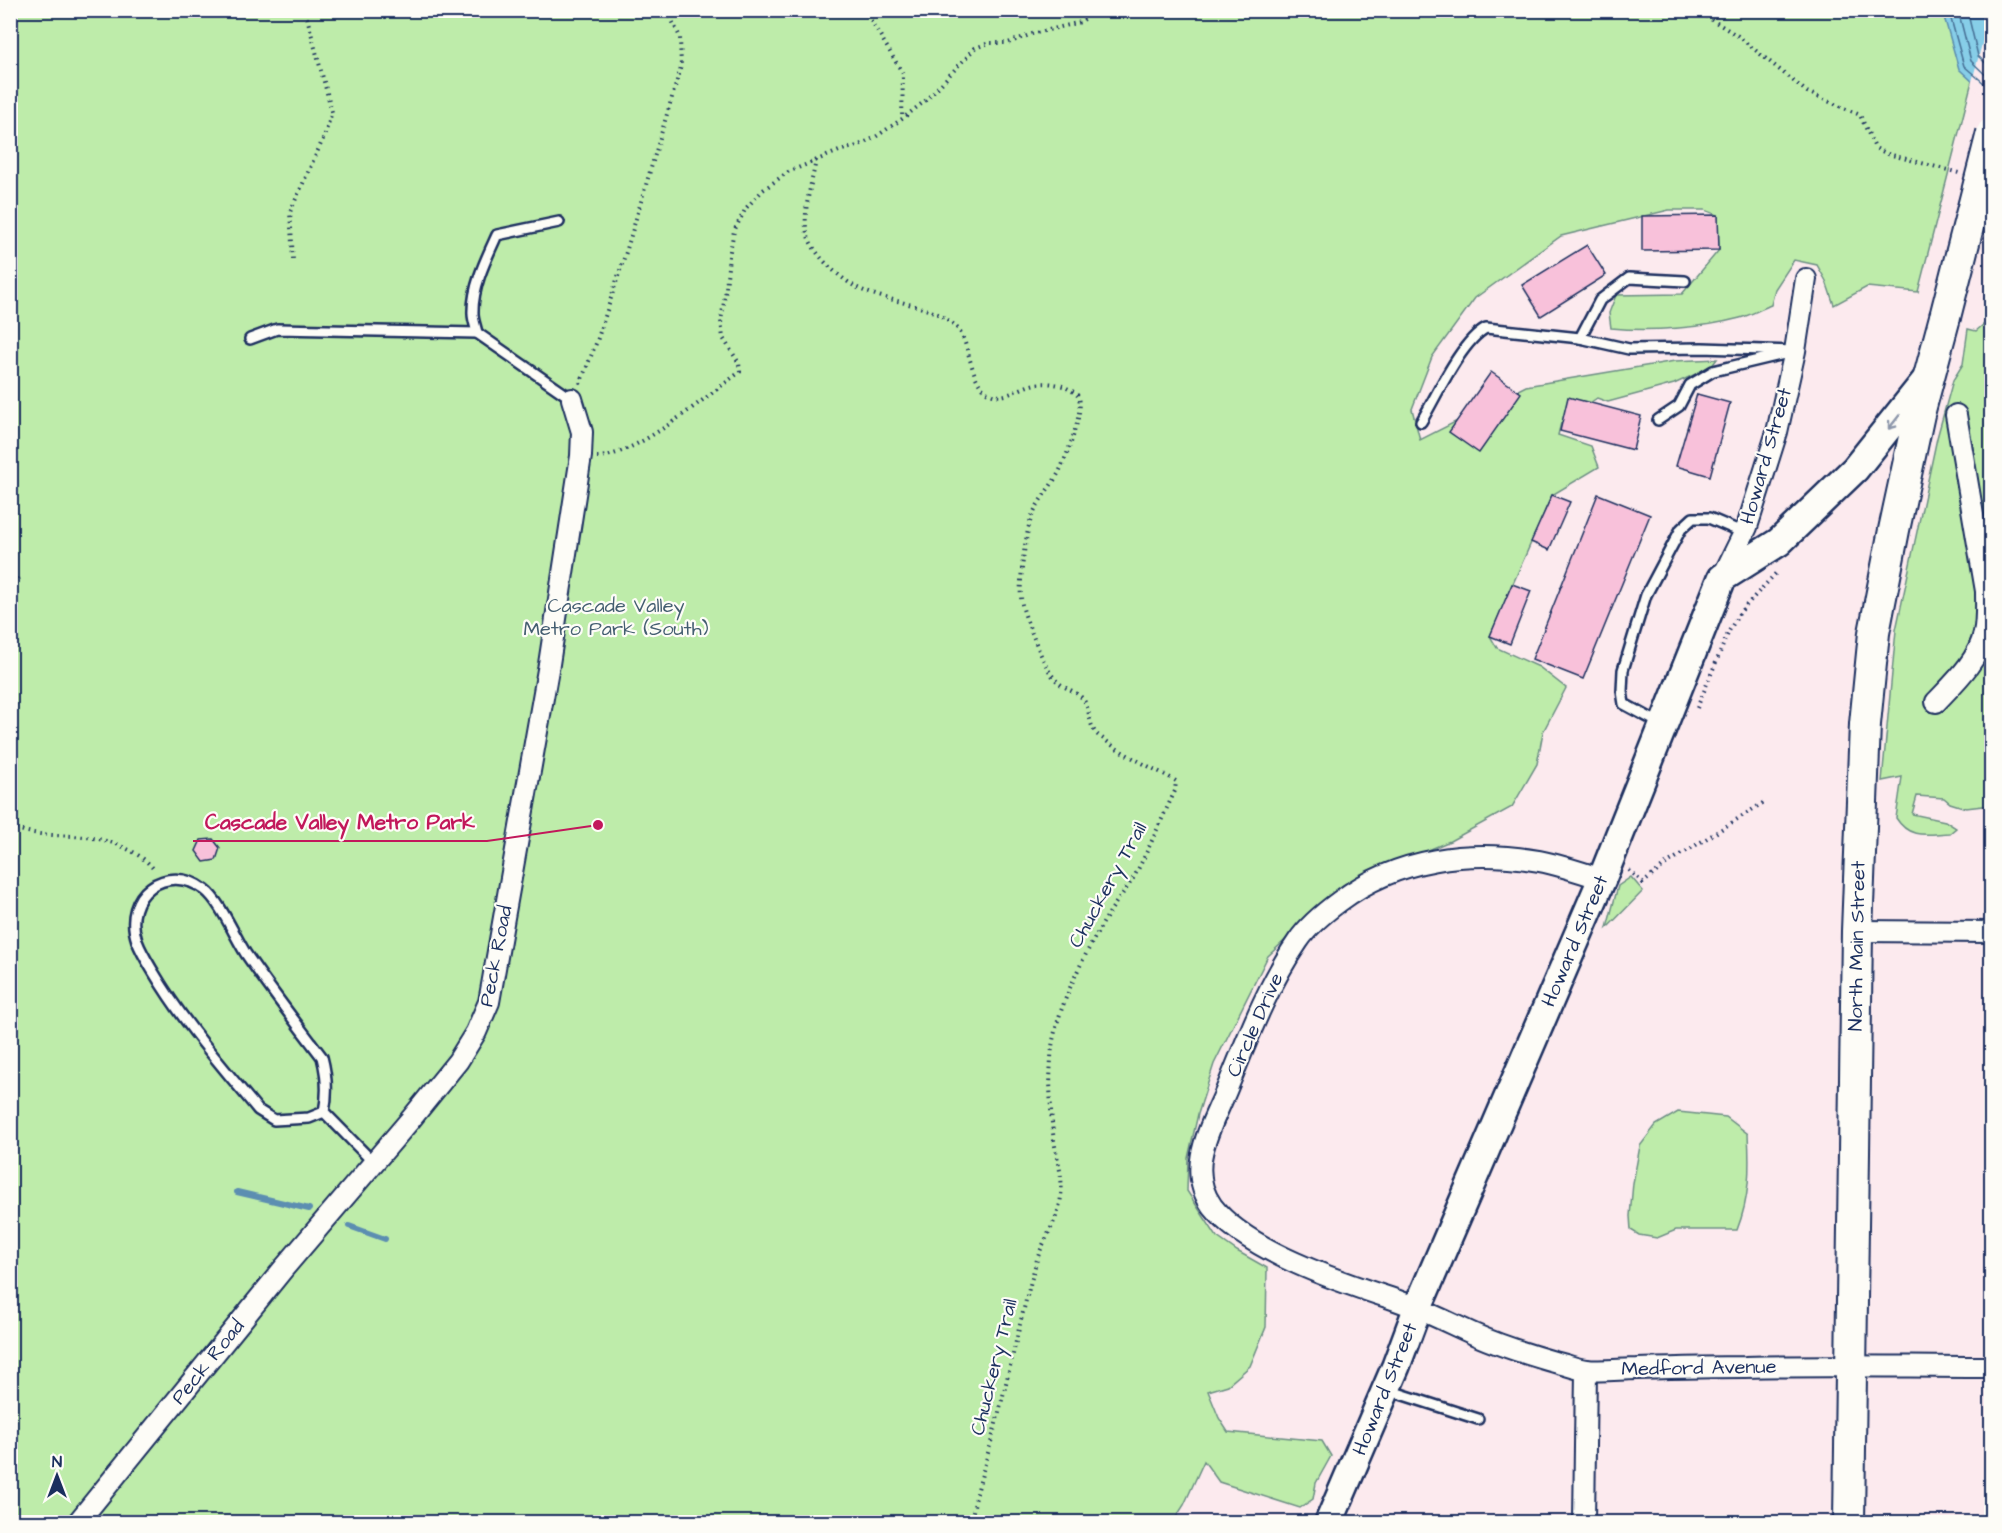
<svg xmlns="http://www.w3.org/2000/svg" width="2002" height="1533" viewBox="0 0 2002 1533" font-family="'Architects Daughter',sans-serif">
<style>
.green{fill:#beecaa;stroke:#6c8e84;stroke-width:1.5}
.water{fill:#87cee8;stroke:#5c8eb1;stroke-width:1.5}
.pier{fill:#fceaee}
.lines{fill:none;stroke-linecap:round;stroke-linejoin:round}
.shore{stroke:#466f95;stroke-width:1.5}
.stream{stroke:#5c8eb1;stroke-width:6}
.building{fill:#f8c1da;stroke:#1b2f5e;stroke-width:1.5}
.service-casing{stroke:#1b2f5e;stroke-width:14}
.minor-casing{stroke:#1b2f5e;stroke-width:24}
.secondary-casing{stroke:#1b2f5e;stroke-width:32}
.primary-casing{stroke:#1b2f5e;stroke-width:34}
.path{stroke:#1b2f5e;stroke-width:4;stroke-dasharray:1.5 4.5;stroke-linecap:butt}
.service{stroke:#fdfcf7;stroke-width:9}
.minor{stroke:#fdfcf7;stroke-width:20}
.secondary{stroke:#fdfcf7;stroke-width:27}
.primary{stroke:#fdfcf7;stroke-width:30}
.primary-bridge-casing{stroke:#1b2f5e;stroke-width:34;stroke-linecap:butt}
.primary-bridge{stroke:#fdfcf7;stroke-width:30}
.oneway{stroke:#8c96aa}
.labels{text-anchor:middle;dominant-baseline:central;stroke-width:4.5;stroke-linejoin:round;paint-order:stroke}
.street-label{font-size:20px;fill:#1b2f5e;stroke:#fdfcf7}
.park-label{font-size:20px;fill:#445e71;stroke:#fdfcf7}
.leader{fill:none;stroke:#c2185b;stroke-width:2}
.callout-dot{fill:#c2185b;stroke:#fdfcf7;stroke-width:2}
.callout-label{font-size:21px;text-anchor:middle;font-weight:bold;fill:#c2185b;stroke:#fdfcf7;stroke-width:4.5;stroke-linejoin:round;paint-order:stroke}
</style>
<rect width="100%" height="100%" fill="#fceaee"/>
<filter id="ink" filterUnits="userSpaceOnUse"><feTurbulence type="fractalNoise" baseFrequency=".0167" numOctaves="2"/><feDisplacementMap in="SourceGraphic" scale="12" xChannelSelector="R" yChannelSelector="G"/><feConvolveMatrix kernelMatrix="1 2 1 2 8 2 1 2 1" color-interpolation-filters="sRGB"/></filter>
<g filter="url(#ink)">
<g class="green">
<path d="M10 11H1944L1945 20 1972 81 1918 292 1867 287 1834 305 1826 281 1817 265 1794 260 1775 289 1771 305C1761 309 1751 315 1740 318 1702 328 1651 332 1611 328L1609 313 1616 295 1682 294 1719 250 1718 215 1705 210H1669L1561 236 1475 298 1432 357 1412 409 1420 440 1526 386 1675 361 1717 359 1711 367 1674 384 1608 402 1597 398 1561 423 1558 435 1591 446 1599 467 1552 495 1490 636 1497 648 1539 667 1566 688 1543 732 1537 764 1512 807 1450 841 1345 885 1268 956 1214 1064 1198 1114 1188 1158 1187 1191 1217 1237 1237 1251 1267 1268 1266 1327 1250 1366 1228 1385 1208 1391 1219 1418 1228 1432 1322 1441 1331 1456 1316 1483 1313 1499 1300 1508 1219 1482 1204 1461 1184 1505 1173 1522H11Z"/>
<path d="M1991 270V805L1966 808 1950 803 1944 798 1917 796 1912 814 1945 821 1956 828 1950 833C1927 834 1910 840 1896 818L1902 777 1882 781 1896 630 1937 438 1953 380 1963 364 1968 329 1976 331 1991 318 1984 301Z"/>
<path d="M1631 877 1643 891 1607 928 1618 886Z"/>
<path d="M1678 1112 1726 1117 1748 1134C1750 1168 1750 1197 1737 1230H1676L1657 1238 1639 1235 1631 1230 1630 1216 1633 1183 1640 1146 1656 1125Z"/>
</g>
<path class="water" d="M1944 11H1991L1986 94 1959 69 1945 20Z"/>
<path class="pier" d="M1991 10 1992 11V99L1984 97 1971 85Z"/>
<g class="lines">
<g class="shore">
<path d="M1950 10 1951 19 1964 66 1992 90"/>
<path d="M1958 10 1971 61 1992 81"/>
<path d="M1967 10 1978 56 1992 69"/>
</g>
<g class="stream">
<path d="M237 1192 309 1209"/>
<path d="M349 1226 385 1239"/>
</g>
</g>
<g class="building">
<path d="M1718 215 1719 250 1642 251V216Z"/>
<path d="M1587 245 1606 275 1541 316 1522 285Z"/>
<path d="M1491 372 1521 393 1479 453 1449 432Z"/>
<path d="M1697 394 1730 403 1710 476 1676 466Z"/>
<path d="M1568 397 1641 416 1633 450 1560 431Z"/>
<path d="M1598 494 1650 515 1583 679 1532 659Z"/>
<path d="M1552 495 1570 502 1549 550 1531 542Z"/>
<path d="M1512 584 1531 591 1510 644 1490 636Z"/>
<path d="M213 839 220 848 216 860 204 862 196 851 201 840Z"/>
</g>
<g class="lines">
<defs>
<g id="service">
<path d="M477 333C476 327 473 320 473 314 472 287 486 259 497 235L559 222"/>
<path d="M1580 338 1600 300 1629 278 1685 281"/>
<path d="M250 339 277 329 477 333 572 399"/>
<path d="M1658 420 1679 406 1690 385 1713 371 1784 354"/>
<path d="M1421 422C1436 397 1461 341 1486 328L1580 338 1629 349 1702 348 1795 351"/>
<path d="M1661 724 1624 704 1622 691 1623 670 1646 595 1681 529 1693 518H1709L1744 533"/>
<path d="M324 1112 309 1118 274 1120 258 1110C222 1066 183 1022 154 973 148 963 141 952 137 941 121 895 167 861 205 890 220 901 235 937 246 954 270 989 296 1023 322 1057 327 1076 328 1093 324 1112L374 1163"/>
<path d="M1388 1390 1478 1419"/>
</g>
<g id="minor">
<path d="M1722 578 1747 527 1777 432 1795 351 1806 279"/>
<path d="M1936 702C1954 683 1979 660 1984 633 1987 620 1986 605 1986 591L1956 415"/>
<path d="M1602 879C1581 872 1560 865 1539 861 1469 849 1397 858 1340 901 1325 912 1308 926 1298 941 1267 986 1247 1040 1226 1091 1211 1127 1185 1169 1212 1206 1246 1250 1337 1281 1390 1298 1420 1308 1447 1322 1476 1335 1503 1347 1530 1355 1558 1363 1567 1365 1577 1369 1586 1370 1603 1372 1621 1369 1637 1369 1673 1368 1709 1367 1745 1367 1827 1365 1910 1367 1992 1367"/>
<path d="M1857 931 1992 932"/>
<path d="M78 1522 284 1268 411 1119 458 1061 476 1032 489 1002 549 664 581 456 582 432 572 399"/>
<path d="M1584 1522 1586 1370"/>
</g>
<path id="secondary" d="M1329 1522 1396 1366 1418 1307 1602 879 1722 578 1779 542 1855 469 1927 379"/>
<path id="primary" d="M1849 1522 1857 931 1865 724 1874 633 1894 530 1919 414 1945 317"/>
</defs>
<use href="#service" class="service-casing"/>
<use href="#minor" class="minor-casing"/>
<use href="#secondary" class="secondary-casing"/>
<use href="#primary" class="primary-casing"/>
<g class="path">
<path d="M865 10 903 74 902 119"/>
<path d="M1696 10 1738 36 1807 92 1860 115 1875 148 1888 154 1959 173"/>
<path d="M816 160C812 183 804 205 806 228 809 251 835 274 854 286 868 294 886 298 901 302 922 308 943 312 958 329 971 345 970 389 993 395 1004 398 1013 392 1023 388 1036 382 1049 382 1063 386 1067 388 1075 392 1078 396 1086 408 1065 461 1058 474 1050 488 1038 501 1032 516 1026 530 1019 582 1021 597 1022 610 1028 624 1033 636 1039 650 1047 673 1059 683 1066 689 1076 691 1082 698 1090 706 1088 722 1095 732 1097 735 1102 738 1105 740 1127 757 1152 767 1176 781L1175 791C1161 820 1149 849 1134 877 1127 889 1118 899 1111 910 1088 947 1058 1004 1052 1047 1049 1075 1050 1106 1053 1133 1055 1153 1064 1176 1061 1196 1059 1220 1042 1241 1036 1263 1020 1319 1009 1375 994 1431 986 1462 976 1491 971 1522"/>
<path d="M293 259 290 212 324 137 332 112 305 10"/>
<path d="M580 384 597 341 627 249 681 67 680 37 667 10"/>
<path d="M597 457C635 457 708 395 740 372L739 363 723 338 721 321 726 289 729 256 734 231 746 208 763 190 788 172 839 151 857 146 874 138 902 119 925 101 975 48 989 43H1008L1032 34 1081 22 1094 10"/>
<path d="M10 595 19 578"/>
<path d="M1697 708 1729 631 1740 612 1777 572"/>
<path d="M10 828C18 829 26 832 33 833 50 836 68 835 85 837 109 839 141 851 155 871"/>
<path d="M1629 870 1643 883 1666 864 1766 801"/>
</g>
<use href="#service" class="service"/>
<use href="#minor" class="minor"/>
<use href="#secondary" class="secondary"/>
<use href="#primary" class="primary"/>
<defs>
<path id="primary-bridge" d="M1945 317 1992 133"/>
</defs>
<use href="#primary-bridge" class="primary-bridge-casing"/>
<use href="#primary-bridge" class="primary-bridge"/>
</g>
<defs><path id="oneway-shaft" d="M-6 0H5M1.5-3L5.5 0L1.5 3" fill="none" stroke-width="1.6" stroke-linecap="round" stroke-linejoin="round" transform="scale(1.5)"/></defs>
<use class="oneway" href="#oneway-shaft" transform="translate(1894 422) rotate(128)"/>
</g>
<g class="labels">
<g class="street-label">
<text transform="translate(1766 456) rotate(-74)">Howard Street</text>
<text transform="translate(1108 885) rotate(-61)">Chuckery Trail</text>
<text transform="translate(1575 941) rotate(-67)">Howard Street</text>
<text transform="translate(1857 946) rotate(-89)">North Main Street</text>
<text transform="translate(496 956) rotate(-79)">Peck Road</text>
<text transform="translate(1255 1025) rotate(-66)">Circle Drive</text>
<text transform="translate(208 1362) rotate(-51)">Peck Road</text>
<text transform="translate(994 1367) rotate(-76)">Chuckery Trail</text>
<text transform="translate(1699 1368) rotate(-1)">Medford Avenue</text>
<text transform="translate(1385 1389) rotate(-68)">Howard Street</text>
</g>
<g class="park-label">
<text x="616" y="606">Cascade Valley<tspan x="616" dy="23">Metro Park (South)</tspan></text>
</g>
</g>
<path class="leader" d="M598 825L487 841H193"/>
<circle class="callout-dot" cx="598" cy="825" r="6"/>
<g class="callout-label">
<text x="340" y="829">Cascade Valley Metro Park</text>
</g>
<rect width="2002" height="1533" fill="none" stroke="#fdfcf7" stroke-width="36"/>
<rect x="18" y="18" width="1966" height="1497" fill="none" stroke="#1b2f5e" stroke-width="2" filter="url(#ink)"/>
<g transform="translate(57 1476)" stroke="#fdfcf7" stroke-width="4.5" paint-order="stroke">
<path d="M0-4.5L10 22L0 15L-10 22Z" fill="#1b2f5e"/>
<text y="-9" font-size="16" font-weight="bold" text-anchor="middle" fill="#1b2f5e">N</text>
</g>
</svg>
